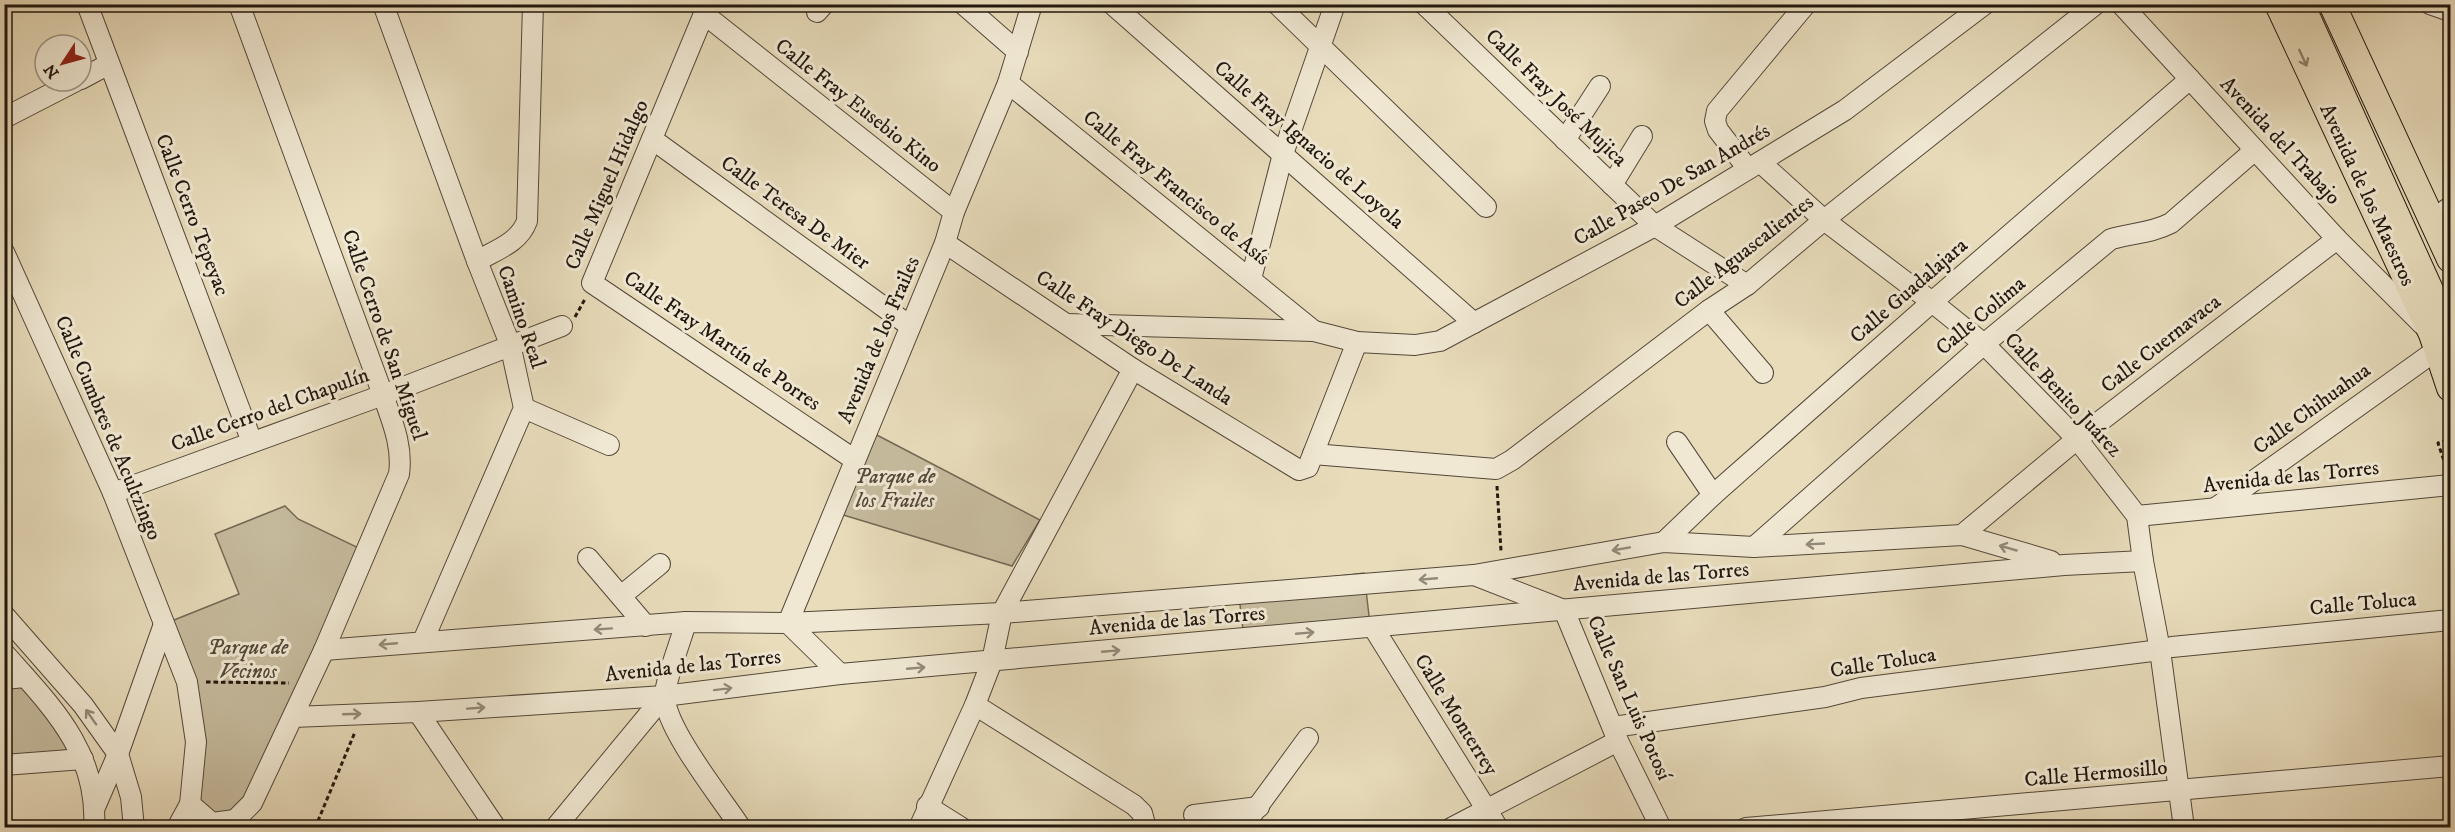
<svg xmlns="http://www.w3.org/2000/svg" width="2455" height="832" viewBox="0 0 2455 832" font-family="'IM FELL DW Pica',serif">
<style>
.green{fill:#c6bb9e;stroke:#746956;stroke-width:1.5}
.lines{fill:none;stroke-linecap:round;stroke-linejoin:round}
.minor-casing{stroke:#534839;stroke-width:22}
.major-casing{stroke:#21170e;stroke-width:28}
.path{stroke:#21170e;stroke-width:3;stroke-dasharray:4.5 3;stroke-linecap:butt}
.minor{stroke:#f0e8d3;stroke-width:20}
.major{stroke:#e8dcbb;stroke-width:26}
.oneway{stroke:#8e836d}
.oneway2{stroke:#938a7a}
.labels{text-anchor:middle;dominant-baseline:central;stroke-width:6;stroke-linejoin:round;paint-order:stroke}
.street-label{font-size:21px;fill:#21170e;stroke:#f0e8d3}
.park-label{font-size:21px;font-style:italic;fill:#534839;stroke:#f0e8d3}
</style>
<rect width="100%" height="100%" fill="#e8dcbb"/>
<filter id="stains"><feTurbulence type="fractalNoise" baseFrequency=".00333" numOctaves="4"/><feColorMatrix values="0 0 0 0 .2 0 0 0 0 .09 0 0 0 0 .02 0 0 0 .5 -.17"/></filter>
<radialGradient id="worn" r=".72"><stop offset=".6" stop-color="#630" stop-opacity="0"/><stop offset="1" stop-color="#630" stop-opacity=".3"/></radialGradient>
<g class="green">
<path d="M873 433 1040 520 1012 566 840 514Z"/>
<path d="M285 506 298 519 365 551 235 820 190 804 192 733 164 624 239 594 215 534Z"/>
<path d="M1364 573 1370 624 1244 638 1238 588Z"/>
<path d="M25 677 83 759 5 765V679Z"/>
</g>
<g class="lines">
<defs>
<g id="minor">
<path d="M87 4 252 442"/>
<path d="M383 4 477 261 510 344 524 408 423 641"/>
<path d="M708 4 592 283 855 460"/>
<path d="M963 4 1018 52"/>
<path d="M1112 4 1474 323"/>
<path d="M1277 4 1486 207"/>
<path d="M1424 4 1655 226 1747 285"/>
<path d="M2121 4 2337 239 2423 325"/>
<path d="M2430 4 2450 11"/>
<path d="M817 12 824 4"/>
<path d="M704 14 954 212"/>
<path d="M81 79 109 64"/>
<path d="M1008 83 1314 331"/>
<path d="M4 118 76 81"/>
<path d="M652 139 910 326"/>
<path d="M1565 140 1600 86"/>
<path d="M1760 162 1824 220 1932 302 1984 344 2077 439 2137 516 2143 561 2160 650 2184 828"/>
<path d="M1748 169 1718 130 1715 121 1717 111 1806 4"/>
<path d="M1612 185 1642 136"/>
<path d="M2432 220 2450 207"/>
<path d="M945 243 1133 369 1299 470 1308 467 1357 342"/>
<path d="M4 252 113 493 187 682 196 742 190 804 177 828"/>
<path d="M477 261C496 250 519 243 527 221L533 4"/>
<path d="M1251 279 1283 154 1335 4"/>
<path d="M1709 310 1763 373"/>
<path d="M1067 324 1314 331 1357 342 1415 345 1440 341 1655 226 1845 110 1985 4"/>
<path d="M524 408 609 445"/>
<path d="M1677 442 1713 495"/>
<path d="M1313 454 1496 469 1512 460 1709 310 1747 285 1824 220 2096 4"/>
<path d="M113 493 383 395 562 326"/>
<path d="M2217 507 2438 349"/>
<path d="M2137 516 2450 485"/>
<path d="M1962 535 2077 439 2337 239"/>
<path d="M1664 542 1713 495 1932 302 2190 79"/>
<path d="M1754 547 1984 344 2111 239C2132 233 2152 233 2171 223L2255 150"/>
<path d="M588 558 646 626"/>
<path d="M1474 575 1564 610 1618 741 1661 828"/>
<path d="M621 596 660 564"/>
<path d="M4 615 83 705 118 754 131 797 134 828"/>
<path d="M686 622C682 638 664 683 665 697 665 728 722 799 741 828"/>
<path d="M1373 627 1498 828"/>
<path d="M2172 647 2450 620"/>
<path d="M324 650 686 622 788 623 1002 613 1474 575 1664 542 1754 547 1962 535 2051 561"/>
<path d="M4 653C51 706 99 752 94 828"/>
<path d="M840 674 788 623 945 243 954 212 1008 83 1032 4"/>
<path d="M4 679 25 677"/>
<path d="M975 705 1134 805 1142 813 1146 828"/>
<path d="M418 712 496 828"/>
<path d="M293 717 418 712 664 696 840 674 2064 565 2143 561"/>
<path d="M1613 727 1825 697 1861 688 2160 650"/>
<path d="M4 765 83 759"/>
<path d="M190 804 212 823 235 820 252 803 324 650 399 474C403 446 392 421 383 395L239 4"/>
<path d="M927 806 962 828"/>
<path d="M95 807 118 754 164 624"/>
<path d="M1194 815 1259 807"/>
<path d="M555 828 664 696"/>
<path d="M919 828 975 705 992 661 1002 613 1133 369"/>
<path d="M1242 828 1308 738"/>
<path d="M1451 828 1618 741"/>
<path d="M1746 828 2450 766"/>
</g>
<g id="major">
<path d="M2278 4 2432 334 2450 388"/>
<path d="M2301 4 2444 321"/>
<path d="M2332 4 2450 259"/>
</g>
</defs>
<use href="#minor" class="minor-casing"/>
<use href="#major" class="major-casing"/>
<g class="path">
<path d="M575 317 585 299"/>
<path d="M2446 467 2438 443 2450 439"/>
<path d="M1497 486 1501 551"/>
<path d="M206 682 289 683"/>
<path d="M315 828 355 732"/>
</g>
<use href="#minor" class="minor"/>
<use href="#major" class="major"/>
</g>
<defs><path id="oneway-shaft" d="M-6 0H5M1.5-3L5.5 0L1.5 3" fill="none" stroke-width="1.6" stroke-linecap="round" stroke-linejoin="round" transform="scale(1.5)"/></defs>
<use class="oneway" href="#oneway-shaft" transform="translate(2303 58) rotate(65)"/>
<g class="oneway2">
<use href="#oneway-shaft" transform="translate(1815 544) rotate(177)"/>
<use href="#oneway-shaft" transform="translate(2008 548) rotate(-164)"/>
<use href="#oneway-shaft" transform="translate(1621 549) rotate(170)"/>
<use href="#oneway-shaft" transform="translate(1428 579) rotate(175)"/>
<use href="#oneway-shaft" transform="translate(603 629) rotate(176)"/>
<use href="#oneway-shaft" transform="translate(1305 633) rotate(-5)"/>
<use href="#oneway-shaft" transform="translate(388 644) rotate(175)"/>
<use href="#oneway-shaft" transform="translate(1111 651) rotate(-5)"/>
<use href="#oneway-shaft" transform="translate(916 668) rotate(-5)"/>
<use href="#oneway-shaft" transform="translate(723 689) rotate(-7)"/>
<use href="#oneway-shaft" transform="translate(476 708) rotate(-4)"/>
<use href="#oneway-shaft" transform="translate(352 714) rotate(-2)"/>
<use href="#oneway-shaft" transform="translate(91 717) rotate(-125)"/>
</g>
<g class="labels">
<g class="street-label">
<text transform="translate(1556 98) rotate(44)">Calle Fray José Mujica</text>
<text transform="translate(858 106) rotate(38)">Calle Fray Eusebio Kino</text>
<text transform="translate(2280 141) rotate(47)">Avenida del Trabajo</text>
<text transform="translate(1309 145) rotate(41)">Calle Fray Ignacio de Loyola</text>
<text transform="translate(607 185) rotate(-67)">Calle Miguel Hidalgo</text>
<text transform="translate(1672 185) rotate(-30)">Calle Paseo De San Andrés</text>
<text transform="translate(1176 188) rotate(39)">Calle Fray Francisco de Asís</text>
<text transform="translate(2367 195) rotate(65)">Avenida de los Maestros</text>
<text transform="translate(795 213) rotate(36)">Calle Teresa De Mier</text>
<text transform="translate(192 215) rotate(69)">Calle Cerro Tepeyac</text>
<text transform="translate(1744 252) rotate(-38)">Calle Aguascalientes</text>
<text transform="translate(1909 291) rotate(-41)">Calle Guadalajara</text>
<text transform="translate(1981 316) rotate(-40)">Calle Colima</text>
<text transform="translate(521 317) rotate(71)">Camino Real</text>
<text transform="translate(384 335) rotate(71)">Calle Cerro de San Miguel</text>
<text transform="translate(1134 338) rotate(33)">Calle Fray Diego De Landa</text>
<text transform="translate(879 340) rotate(-67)">Avenida de los Frailes</text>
<text transform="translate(722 341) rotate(34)">Calle Fray Martín de Porres</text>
<text transform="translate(2161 344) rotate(-38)">Calle Cuernavaca</text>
<text transform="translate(2063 395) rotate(47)">Calle Benito Juárez</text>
<text transform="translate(2312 409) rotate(-36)">Calle Chihuahua</text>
<text transform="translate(270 410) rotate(-20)">Calle Cerro del Chapulín</text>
<text transform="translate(108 428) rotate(67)">Calle Cumbres de Acultzingo</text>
<text transform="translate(2291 477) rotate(-6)">Avenida de las Torres</text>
<text transform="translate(1661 577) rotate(-5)">Avenida de las Torres</text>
<text transform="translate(2363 604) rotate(-5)">Calle Toluca</text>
<text transform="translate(1177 621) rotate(-5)">Avenida de las Torres</text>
<text transform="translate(1883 663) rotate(-9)">Calle Toluca</text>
<text transform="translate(693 666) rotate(-6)">Avenida de las Torres</text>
<text transform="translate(1629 698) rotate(66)">Calle San Luis Potosí</text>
<text transform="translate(1456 715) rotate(58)">Calle Monterrey</text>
<text transform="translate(2096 774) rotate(-5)">Calle Hermosillo</text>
</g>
<g class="park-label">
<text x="895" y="477">Parque de<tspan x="895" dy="24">los Frailes</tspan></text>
<text x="248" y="648">Parque de<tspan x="248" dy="24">Vecinos</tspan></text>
</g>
</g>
<rect width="2455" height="832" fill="none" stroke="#e8dcbb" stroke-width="24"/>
<rect x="6" y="6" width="2443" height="820" fill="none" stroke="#21170e" stroke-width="3"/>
<rect x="12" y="12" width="2431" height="808" fill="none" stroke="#21170e" stroke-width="1.5"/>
<g transform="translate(63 63) rotate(234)"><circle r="28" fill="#f0e8d3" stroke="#9d9484" stroke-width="1.5"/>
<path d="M0-4.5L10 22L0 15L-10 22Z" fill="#8f2418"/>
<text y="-9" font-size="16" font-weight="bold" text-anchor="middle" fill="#21170e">N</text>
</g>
<rect width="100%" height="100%" filter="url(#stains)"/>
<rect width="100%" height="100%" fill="url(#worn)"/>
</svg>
